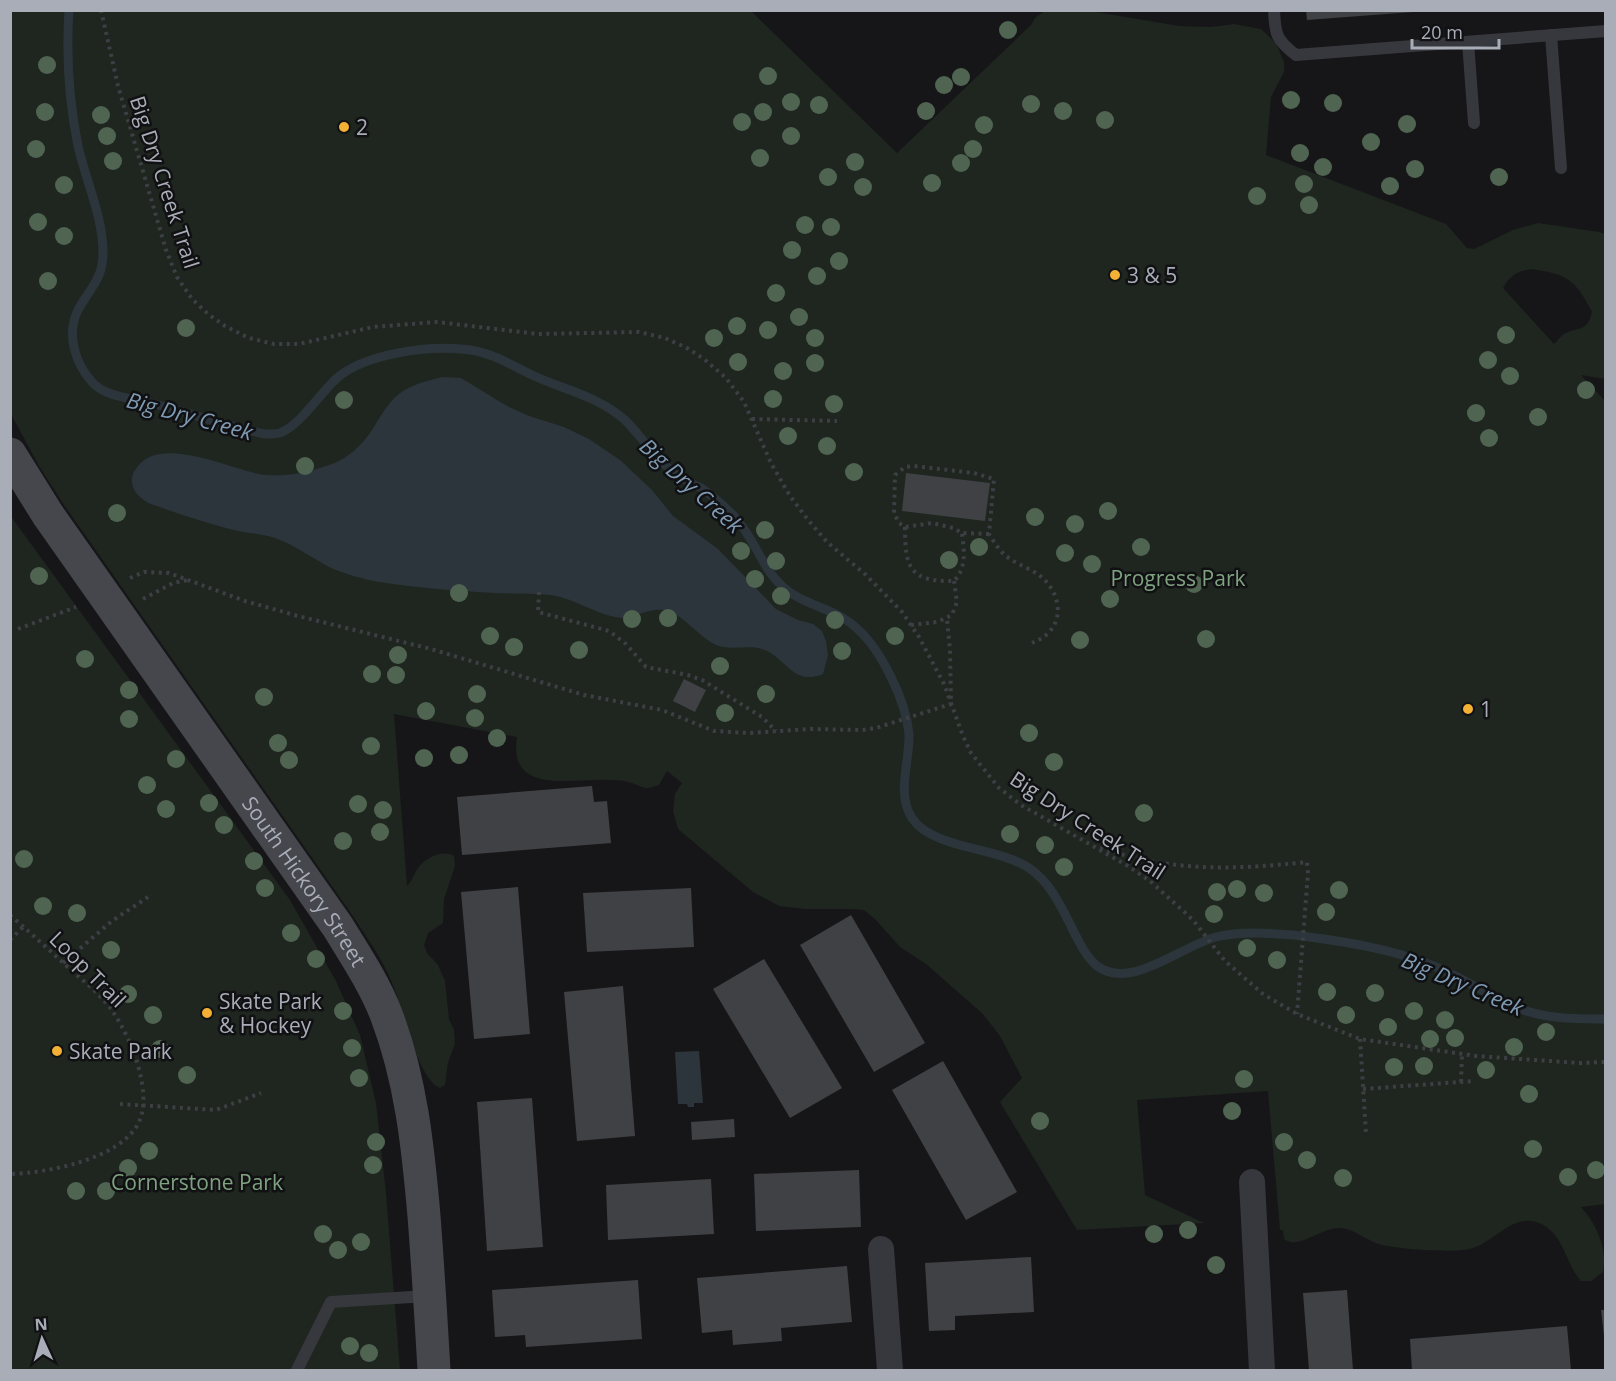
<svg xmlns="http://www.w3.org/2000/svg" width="1616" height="1381" viewBox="0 0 1616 1381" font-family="'Open Sans',sans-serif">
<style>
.green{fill:#1e261f;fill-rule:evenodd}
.water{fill:#2c353c}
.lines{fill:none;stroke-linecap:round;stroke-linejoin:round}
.stream{stroke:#2c353c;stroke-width:9}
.building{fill:#404145}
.path{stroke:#3d3f44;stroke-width:4;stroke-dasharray:3 4.5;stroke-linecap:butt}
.lane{stroke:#37383d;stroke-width:12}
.street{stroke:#37383d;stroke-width:26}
.secondary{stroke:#45474d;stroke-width:33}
.tree{fill:#506452}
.poi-dot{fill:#f2b134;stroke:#111113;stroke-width:2}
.labels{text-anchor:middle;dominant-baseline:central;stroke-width:5;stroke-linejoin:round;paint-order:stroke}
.poi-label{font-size:21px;fill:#a8adb8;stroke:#111113;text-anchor:start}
.street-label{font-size:21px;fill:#a8adb8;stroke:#111113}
.park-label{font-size:21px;fill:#7fa381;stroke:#111113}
.water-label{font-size:22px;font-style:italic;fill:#7f9bb3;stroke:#111113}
</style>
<rect width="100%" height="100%" fill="#161618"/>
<g class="green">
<path d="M11 11H751L897 153 1031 25 1035 18 1045 11H1090L1179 26 1211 27 1234 24 1261 29 1276 43 1284 62V72L1271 97 1266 155 1446 224 1467 248 1474 249 1513 230 1538 223 1599 232 1605 234V379L1581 375 1606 402V1204L1581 1207C1596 1224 1608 1248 1603 1272L1591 1281H1581C1565 1263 1564 1233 1539 1223 1512 1212 1494 1244 1469 1249 1452 1253 1399 1249 1382 1245 1366 1241 1356 1229 1340 1228 1319 1228 1300 1250 1284 1239L1283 1230H1280L1268 1091 1137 1100 1145 1195 1204 1223 1077 1230 1000 1102 1022 1078 1000 1036 983 1014 926 964 900 947 875 919 864 910 853 909H806L779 906 753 892 678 829 673 811 675 794 682 783 667 771 659 785C655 786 649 789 645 788 640 787 634 783 628 782 622 780 615 780 610 780 572 778 508 796 517 737L394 714 407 886C412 881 414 874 418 868 425 858 443 849 454 856L455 866 444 899 443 923 428 933 424 945 427 953 438 965 445 981 449 1019 454 1030 455 1044 448 1062 445 1085 440 1088C418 1080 402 1007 393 985 384 961 367 938 353 916L64 505 39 466 11 414ZM1531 269C1567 274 1575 279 1592 312 1587 333 1579 326 1564 334 1560 336 1557 342 1554 344L1503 288C1510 275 1518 271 1531 269Z"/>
<path d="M10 515 290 900 336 981 360 1035 376 1103 386 1193 400 1370H11Z"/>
</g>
<g class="water">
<path d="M442 377 461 378 507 406 529 416 564 427 589 439 620 460 652 490 673 516 718 549 776 609 798 620 813 624 822 631 826 641 828 655 823 674C796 685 789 664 769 652 750 641 731 654 712 643 697 634 685 617 668 611 649 605 633 621 615 617 593 613 574 598 551 595 533 593 514 594 496 593 458 591 417 588 379 582 363 579 345 574 331 568 312 558 295 545 275 538 259 533 242 533 226 528 199 521 174 512 148 503 140 497 133 493 132 482 131 476 134 471 138 466 162 436 228 468 259 474 275 477 294 475 309 471 343 463 359 452 377 422 383 412 390 401 399 394 412 384 427 381 442 377Z"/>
<path d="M699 1051 703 1103H694V1107H688L687 1104H678L675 1052Z"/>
</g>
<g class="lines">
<path class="stream" d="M69 10C66 56 69 102 78 146 86 181 103 217 103 253 103 280 89 289 78 310 66 334 75 363 92 382 105 397 132 398 151 403 189 413 227 426 265 434 271 434 277 435 282 432 300 425 322 391 337 378 365 354 425 346 461 349 490 351 507 363 532 375 564 390 598 396 625 420 643 438 657 461 678 476 685 481 694 484 701 488 713 496 724 506 734 516 754 537 761 567 782 586 800 603 823 606 843 618 865 631 880 654 891 677 900 695 907 714 909 734 910 761 896 794 912 818 932 849 998 847 1029 868 1053 884 1064 913 1077 938 1082 948 1088 959 1097 966 1131 991 1181 946 1216 937 1241 931 1269 933 1294 935 1341 941 1391 948 1436 967 1462 978 1487 994 1513 1006 1542 1019 1574 1019 1606 1019"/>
</g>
<g class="building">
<path d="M1306 10H1413V12L1307 20Z"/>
<path d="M906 473 990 483 985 521 902 511Z"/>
<path d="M684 679 706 690 695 712 673 701Z"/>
<path d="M592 786 594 802 607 801 611 843 462 855 457 797Z"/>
<path d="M518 887 530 1034 474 1039 461 892Z"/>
<path d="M691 888 694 947 587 952 583 893Z"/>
<path d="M851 915 925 1043 874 1072 800 945Z"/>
<path d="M764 959 842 1088 790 1118 713 989Z"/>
<path d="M623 986 635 1136 577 1141 564 992Z"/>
<path d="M943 1061 1017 1192 966 1220 892 1090Z"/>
<path d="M532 1098 543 1247 487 1251 477 1102Z"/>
<path d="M734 1119 735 1137 692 1140 691 1122Z"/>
<path d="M859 1170 861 1227 756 1231 754 1174Z"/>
<path d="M711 1179 714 1234 608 1240 606 1185Z"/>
<path d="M1031 1257 1034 1312 955 1316V1330L929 1331 925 1263Z"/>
<path d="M847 1266 852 1322 781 1328 782 1341 733 1345 732 1330 702 1333 697 1278Z"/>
<path d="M638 1280 642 1339 526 1347 525 1335 495 1337 492 1290Z"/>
<path d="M1347 1290 1353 1370H1309L1303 1293Z"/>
<path d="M1601 1310H1606V1336H1604Z"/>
<path d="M1567 1326 1571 1370H1412L1410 1339Z"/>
</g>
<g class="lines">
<g class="path">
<path d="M101 10 118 86 166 250 177 277 192 299 208 314 225 326 249 338 274 344H299L373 327 437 322 538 334 639 332 665 338 687 348 704 359 726 378 744 402 771 463 790 496 808 520 827 542 866 575 902 612 919 637 944 684 963 736 971 753 999 788 1021 805 1128 866 1150 881 1193 920 1225 961 1263 994 1297 1014 1360 1039 1476 1056 1580 1063 1606 1062"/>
<path d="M752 419 837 421"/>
<path d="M905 527C905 567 909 582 954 581 967 568 964 550 962 533"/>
<path d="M989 534 962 533 953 528 932 523 905 527 899 523 894 513 895 475 905 467 914 466 974 473 994 479 989 534C994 542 999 550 1006 556 1016 564 1029 568 1039 575 1057 588 1066 616 1048 633 1044 638 1038 640 1032 643"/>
<path d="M130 578 144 572 169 573 245 601 298 616 431 649 584 695 662 710 714 731 749 733 811 729 862 730 876 728 951 704 950 650 947 619"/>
<path d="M539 592 538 612 609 631 626 644 646 667 688 675 702 680 762 717 776 731"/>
<path d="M143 599 173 583 188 580"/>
<path d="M911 625 937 622 952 615 957 602 954 581"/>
<path d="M18 629 76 607"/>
<path d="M1100 848C1175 872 1230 870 1307 862L1308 873 1297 1014"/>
<path d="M10 915C31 933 51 952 71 970 86 983 102 996 113 1012 131 1038 154 1094 138 1124 119 1159 48 1173 10 1174"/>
<path d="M10 940 23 927"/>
<path d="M63 963 112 921 148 897"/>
<path d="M1360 1039 1366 1133"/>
<path d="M1461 1082 1462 1054"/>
<path d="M1363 1089 1474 1081"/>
<path d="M120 1104 216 1110 261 1093"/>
</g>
<g class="lane">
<path d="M1274 10C1275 34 1276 40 1296 55L1606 31"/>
<path d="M1551 35 1561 168"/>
<path d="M1468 42 1474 123"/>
<path d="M297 1370 331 1302 427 1296"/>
</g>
<g class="street">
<path d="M1252 1182 1262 1370"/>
<path d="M881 1249 890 1370"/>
</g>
<path class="secondary" id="s1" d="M10 454 48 515 338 927C355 955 374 983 386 1014 411 1079 418 1147 424 1216 428 1267 431 1319 434 1370"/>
</g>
<g class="tree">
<circle cx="1008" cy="30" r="9"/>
<circle cx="47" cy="65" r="9"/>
<circle cx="768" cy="76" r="9"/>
<circle cx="961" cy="77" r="9"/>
<circle cx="944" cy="85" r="9"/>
<circle cx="1291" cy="100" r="9"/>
<circle cx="791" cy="102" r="9"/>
<circle cx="1333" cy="103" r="9"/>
<circle cx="1031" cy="104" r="9"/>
<circle cx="819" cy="105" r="9"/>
<circle cx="926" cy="111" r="9"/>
<circle cx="1063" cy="111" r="9"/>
<circle cx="45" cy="112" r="9"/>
<circle cx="763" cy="112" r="9"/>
<circle cx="101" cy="115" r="9"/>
<circle cx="1105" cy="120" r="9"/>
<circle cx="742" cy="122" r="9"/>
<circle cx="1407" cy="124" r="9"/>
<circle cx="984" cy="125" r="9"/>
<circle cx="107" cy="136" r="9"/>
<circle cx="791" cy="136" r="9"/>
<circle cx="1371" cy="142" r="9"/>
<circle cx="36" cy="149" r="9"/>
<circle cx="973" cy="149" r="9"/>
<circle cx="1300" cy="153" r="9"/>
<circle cx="760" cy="158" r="9"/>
<circle cx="113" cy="161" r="9"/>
<circle cx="855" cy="162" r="9"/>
<circle cx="961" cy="163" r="9"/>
<circle cx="1323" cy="167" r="9"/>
<circle cx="1415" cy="169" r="9"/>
<circle cx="828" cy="177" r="9"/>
<circle cx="1499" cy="177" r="9"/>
<circle cx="932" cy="183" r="9"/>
<circle cx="1304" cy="184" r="9"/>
<circle cx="64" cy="185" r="9"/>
<circle cx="1390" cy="186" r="9"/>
<circle cx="863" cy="187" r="9"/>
<circle cx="1257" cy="196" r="9"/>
<circle cx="1309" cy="205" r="9"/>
<circle cx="38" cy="222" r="9"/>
<circle cx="805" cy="225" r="9"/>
<circle cx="831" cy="227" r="9"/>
<circle cx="64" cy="236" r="9"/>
<circle cx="792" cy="250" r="9"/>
<circle cx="839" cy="261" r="9"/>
<circle cx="817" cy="276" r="9"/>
<circle cx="48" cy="281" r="9"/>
<circle cx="776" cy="293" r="9"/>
<circle cx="799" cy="317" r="9"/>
<circle cx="737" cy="326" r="9"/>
<circle cx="186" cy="328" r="9"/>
<circle cx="768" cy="330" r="9"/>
<circle cx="1506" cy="335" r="9"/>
<circle cx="714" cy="338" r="9"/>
<circle cx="815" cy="338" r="9"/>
<circle cx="1488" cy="360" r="9"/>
<circle cx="738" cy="362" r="9"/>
<circle cx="815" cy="363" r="9"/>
<circle cx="783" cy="371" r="9"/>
<circle cx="1510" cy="376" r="9"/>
<circle cx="1586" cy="390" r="9"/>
<circle cx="773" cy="399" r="9"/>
<circle cx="344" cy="400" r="9"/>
<circle cx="834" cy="404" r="9"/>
<circle cx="1476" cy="413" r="9"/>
<circle cx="1538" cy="417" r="9"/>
<circle cx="788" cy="436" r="9"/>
<circle cx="1489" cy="438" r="9"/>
<circle cx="827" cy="446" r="9"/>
<circle cx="305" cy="466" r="9"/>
<circle cx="854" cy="472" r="9"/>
<circle cx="1108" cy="511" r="9"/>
<circle cx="117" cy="513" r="9"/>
<circle cx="1035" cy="517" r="9"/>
<circle cx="1075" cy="524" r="9"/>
<circle cx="765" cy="530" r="9"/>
<circle cx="979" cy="547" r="9"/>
<circle cx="1141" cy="547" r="9"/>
<circle cx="741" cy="551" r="9"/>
<circle cx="1065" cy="553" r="9"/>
<circle cx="949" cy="560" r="9"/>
<circle cx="776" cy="561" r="9"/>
<circle cx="1092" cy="564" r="9"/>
<circle cx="39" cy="576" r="9"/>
<circle cx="755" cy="579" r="9"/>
<circle cx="1194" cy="584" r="9"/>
<circle cx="459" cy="593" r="9"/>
<circle cx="781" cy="596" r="9"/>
<circle cx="1110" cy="599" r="9"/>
<circle cx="668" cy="618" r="9"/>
<circle cx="632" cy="619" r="9"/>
<circle cx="835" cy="620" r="9"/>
<circle cx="490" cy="636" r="9"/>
<circle cx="895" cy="636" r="9"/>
<circle cx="1206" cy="639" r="9"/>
<circle cx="1080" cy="640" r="9"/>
<circle cx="514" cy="647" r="9"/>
<circle cx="579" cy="650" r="9"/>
<circle cx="842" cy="651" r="9"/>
<circle cx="398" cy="655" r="9"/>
<circle cx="85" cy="659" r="9"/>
<circle cx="720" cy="666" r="9"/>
<circle cx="372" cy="674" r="9"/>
<circle cx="396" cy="675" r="9"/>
<circle cx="129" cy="690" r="9"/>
<circle cx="477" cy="694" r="9"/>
<circle cx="766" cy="694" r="9"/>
<circle cx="264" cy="697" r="9"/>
<circle cx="426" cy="711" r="9"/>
<circle cx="725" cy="713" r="9"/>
<circle cx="475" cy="718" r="9"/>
<circle cx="129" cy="719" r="9"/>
<circle cx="1029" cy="733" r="9"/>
<circle cx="497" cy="738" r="9"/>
<circle cx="278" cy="743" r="9"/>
<circle cx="371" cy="746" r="9"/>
<circle cx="459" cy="755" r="9"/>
<circle cx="424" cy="758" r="9"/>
<circle cx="176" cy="759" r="9"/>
<circle cx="289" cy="760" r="9"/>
<circle cx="1054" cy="762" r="9"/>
<circle cx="147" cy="785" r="9"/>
<circle cx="209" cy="803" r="9"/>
<circle cx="358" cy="804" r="9"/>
<circle cx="166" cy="809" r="9"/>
<circle cx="383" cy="810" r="9"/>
<circle cx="1144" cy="813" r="9"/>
<circle cx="224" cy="825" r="9"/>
<circle cx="380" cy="832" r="9"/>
<circle cx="1010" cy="834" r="9"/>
<circle cx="343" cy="841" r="9"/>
<circle cx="1045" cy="845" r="9"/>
<circle cx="24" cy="859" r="9"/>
<circle cx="254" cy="861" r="9"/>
<circle cx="1064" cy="867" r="9"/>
<circle cx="265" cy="888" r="9"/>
<circle cx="1237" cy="889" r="9"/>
<circle cx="1339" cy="890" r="9"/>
<circle cx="1217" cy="892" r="9"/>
<circle cx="1264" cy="893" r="9"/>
<circle cx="43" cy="906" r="9"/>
<circle cx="1326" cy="912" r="9"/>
<circle cx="77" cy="913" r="9"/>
<circle cx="1214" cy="914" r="9"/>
<circle cx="291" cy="933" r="9"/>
<circle cx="1247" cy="948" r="9"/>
<circle cx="111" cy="950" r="9"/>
<circle cx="316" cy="959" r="9"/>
<circle cx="1277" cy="960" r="9"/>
<circle cx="1327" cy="992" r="9"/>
<circle cx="1375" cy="993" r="9"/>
<circle cx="128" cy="994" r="9"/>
<circle cx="343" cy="1011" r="9"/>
<circle cx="1414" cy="1011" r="9"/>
<circle cx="153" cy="1015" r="9"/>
<circle cx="1346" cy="1015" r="9"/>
<circle cx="1445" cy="1020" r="9"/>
<circle cx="1388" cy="1027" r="9"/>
<circle cx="1546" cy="1032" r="9"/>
<circle cx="1455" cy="1038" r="9"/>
<circle cx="1430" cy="1039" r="9"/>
<circle cx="1514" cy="1047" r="9"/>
<circle cx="352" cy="1048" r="9"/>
<circle cx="160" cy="1049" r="9"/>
<circle cx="1424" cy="1066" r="9"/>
<circle cx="1394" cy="1067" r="9"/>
<circle cx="1486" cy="1070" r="9"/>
<circle cx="187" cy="1075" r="9"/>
<circle cx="359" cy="1078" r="9"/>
<circle cx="1244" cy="1079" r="9"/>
<circle cx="1529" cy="1094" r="9"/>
<circle cx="1232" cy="1111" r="9"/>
<circle cx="1040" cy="1121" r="9"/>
<circle cx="376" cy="1142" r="9"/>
<circle cx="1284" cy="1142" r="9"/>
<circle cx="1533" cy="1149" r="9"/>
<circle cx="149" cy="1151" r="9"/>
<circle cx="1307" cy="1160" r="9"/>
<circle cx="373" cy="1165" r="9"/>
<circle cx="128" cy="1168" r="9"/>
<circle cx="1596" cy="1170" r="9"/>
<circle cx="1568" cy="1177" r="9"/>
<circle cx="1343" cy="1178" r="9"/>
<circle cx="76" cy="1191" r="9"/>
<circle cx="106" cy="1191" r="9"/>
<circle cx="1188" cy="1230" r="9"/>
<circle cx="323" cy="1234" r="9"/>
<circle cx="1154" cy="1234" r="9"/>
<circle cx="361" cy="1242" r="9"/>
<circle cx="338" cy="1250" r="9"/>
<circle cx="1216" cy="1265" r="9"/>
<circle cx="350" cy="1346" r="9"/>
<circle cx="369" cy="1353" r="9"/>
</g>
<g class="poi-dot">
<circle cx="344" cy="127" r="6"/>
<circle cx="1115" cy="275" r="6"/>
<circle cx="1468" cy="709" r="6"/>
<circle cx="207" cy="1013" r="6"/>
<circle cx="57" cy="1051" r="6"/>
</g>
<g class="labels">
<g class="poi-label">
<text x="356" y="127">2</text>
<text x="1127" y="275">3 &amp; 5</text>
<text x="1480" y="709">1</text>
<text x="219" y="1001">Skate Park<tspan x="219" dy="24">&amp; Hockey</tspan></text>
<text x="69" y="1051">Skate Park</text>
</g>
<g class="street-label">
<text transform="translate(165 182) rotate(72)">Big Dry Creek Trail</text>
<text transform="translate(1088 825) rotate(33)">Big Dry Creek Trail</text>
<text stroke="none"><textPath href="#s1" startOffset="519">South Hickory Street</textPath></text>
<text transform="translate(88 969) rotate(45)">Loop Trail</text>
</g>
<g class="park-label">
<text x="1178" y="578">Progress Park</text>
<text x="197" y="1182">Cornerstone Park</text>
</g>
<g class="water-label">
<text transform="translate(190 415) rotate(15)">Big Dry Creek</text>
<text transform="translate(692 485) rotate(42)">Big Dry Creek</text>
<text transform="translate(1463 983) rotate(23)">Big Dry Creek</text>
</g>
</g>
<rect width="1616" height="1381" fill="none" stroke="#a8adb8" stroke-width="24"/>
<g transform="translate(42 1339) rotate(356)" stroke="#111113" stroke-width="4.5" paint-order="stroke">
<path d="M0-4.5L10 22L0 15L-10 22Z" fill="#a8adb8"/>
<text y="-9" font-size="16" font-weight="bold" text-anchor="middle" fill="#a8adb8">N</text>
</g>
<path d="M1412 39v9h87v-9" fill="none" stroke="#a8adb8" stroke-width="3"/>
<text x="1421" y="39" font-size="18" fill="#a8adb8" stroke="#111113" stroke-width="4.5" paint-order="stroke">20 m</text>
</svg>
